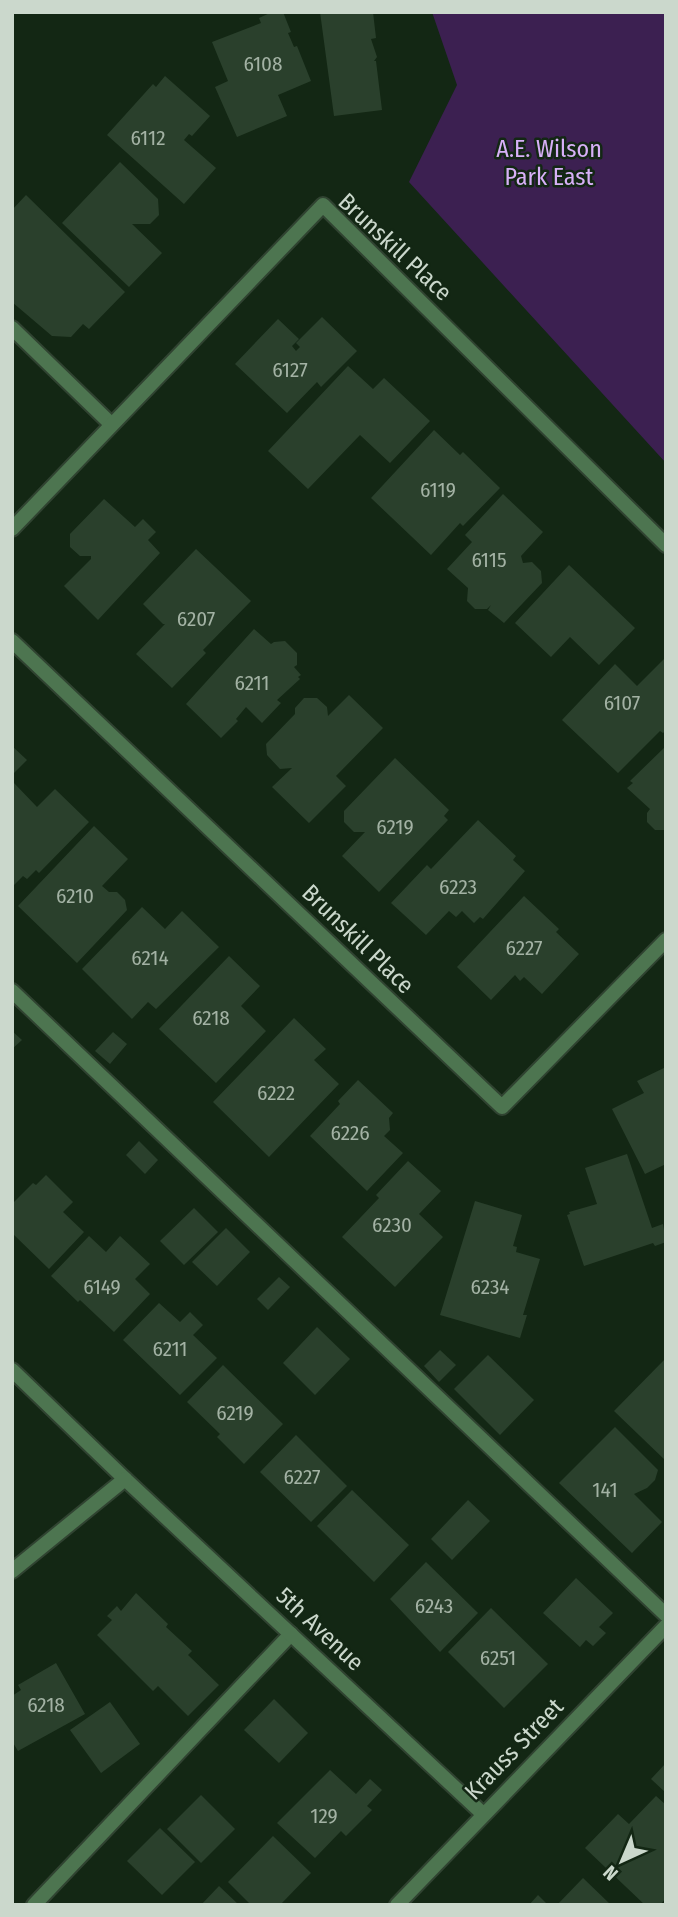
<svg xmlns="http://www.w3.org/2000/svg" width="678" height="1917" viewBox="0 0 678 1917" font-family="'Fira Sans Condensed',sans-serif">
<style>
.green{fill:#3c2051}
.building{fill:#2a402c}
.lines{fill:none;stroke-linecap:round;stroke-linejoin:round}
.service-casing{stroke:#304331;stroke-width:18}
.minor-casing{stroke:#304331;stroke-width:18}
.service{stroke:#4d7550;stroke-width:14}
.minor{stroke:#4d7550;stroke-width:14}
.labels{text-anchor:middle;dominant-baseline:central;stroke-width:5;stroke-linejoin:round;paint-order:stroke}
.number-label{font-size:21px;fill:#a3b2a4}
.park-label{font-size:24px;fill:#d7b0f7;stroke:#132714}
.street-label{font-size:24px;fill:#cbd8cc;stroke:#132714}
</style>
<rect width="100%" height="100%" fill="#132714"/>
<path class="green" d="M432 12H666V463L409 182 457 85Z"/>
<g class="building">
<path d="M272 12H283L291 32 288 33 294 47 297 46 311 81 278 95 287 116 237 137 215 87 228 81 212 42 261 23 259 18Z"/>
<path d="M320 12H373L376 38 371 39 377 57 374 61H376L382 110 334 116Z"/>
<path d="M165 76 210 116 192 136 189 134 184 140 216 168 184 204 107 135 153 84 156 87Z"/>
<path d="M120 162 158 199 159 215 150 224H132L162 253 129 287 62 223Z"/>
<path d="M26 195 125 292 89 329 83 324 71 337 52 336 12 302V210Z"/>
<path d="M322 317 357 351 321 387 317 382 287 413 235 364 278 319 299 339 292 346 296 351 300 347 296 343Z"/>
<path d="M348 366 373 389 384 378 430 421 390 463 360 435 308 489 268 451Z"/>
<path d="M434 430 460 455 463 452 500 488 463 526 460 523 431 555 371 498Z"/>
<path d="M503 494 543 532 521 556 523 563 532 562 541 571 542 583 504 623 488 610 491 605 487 609H475L467 601 468 588 447 569 472 542 465 535Z"/>
<path d="M104 499 135 527 143 519 156 532 148 540 160 553 98 620 64 586 91 559V556H80L70 547V534Z"/>
<path d="M196 549 251 601 203 650 206 653 172 688 136 654 165 624H163L143 604Z"/>
<path d="M569 565 635 628 599 665 570 637 551 657 515 623Z"/>
<path d="M254 629 271 644 274 642 285 641 297 653V665L294 667 301 675 298 677 300 679 277 700 281 703 262 723 246 707 236 719 238 721 221 738 186 704Z"/>
<path d="M666 657V730L663 733 660 731 618 773 562 720 615 664 637 686Z"/>
<path d="M349 695 383 728 336 776 346 786 309 823 272 787 292 768 280 769 267 755 266 744 295 714V708L304 698H317L327 707 328 716Z"/>
<path d="M12 746 27 760 12 775Z"/>
<path d="M666 746V830H655L647 822V813L650 809 627 788 633 783 630 781Z"/>
<path d="M395 758 449 810 444 816 448 820 379 892 342 856 365 832H354L344 822V811Z"/>
<path d="M14 783 37 807 55 789 89 822 39 873 36 870 27 879 23 876 12 887Z"/>
<path d="M478 820 516 856 513 860 525 871 483 919 480 917 474 923 462 911 456 917 449 911 426 935 391 903 427 865 431 869Z"/>
<path d="M94 826 128 859 102 886 109 892H117L125 900 127 910 77 963 18 906Z"/>
<path d="M524 896 559 929 556 932 579 954 542 994 524 977 520 981 515 975 491 1000 457 967Z"/>
<path d="M142 907 165 929 182 911 219 947 156 1009 148 1002 132 1019 82 969Z"/>
<path d="M229 956 260 986 241 1006 266 1031 216 1083 159 1029Z"/>
<path d="M294 1018 326 1049 314 1060 339 1084 269 1157 213 1102Z"/>
<path d="M12 1031 22 1040 12 1049Z"/>
<path d="M113 1032 127 1044 110 1064 95 1051Z"/>
<path d="M666 1067V1164L645 1174 612 1109 644 1093 637 1081Z"/>
<path d="M358 1080 393 1113 389 1118 390 1130 384 1136 403 1153 367 1191 310 1136 340 1104 338 1101Z"/>
<path d="M139 1141 158 1160 145 1174 126 1155Z"/>
<path d="M627 1154 652 1228 663 1224 666 1242 655 1246 653 1243 584 1266 567 1215 570 1214 569 1212 597 1204 585 1168Z"/>
<path d="M408 1161 441 1191 419 1214 443 1237 395 1287 342 1237 379 1198 376 1195Z"/>
<path d="M46 1175 73 1202 63 1212 84 1232 49 1269 12 1233V1204L33 1183 36 1185Z"/>
<path d="M475 1201 522 1215 513 1246 517 1247 516 1252 540 1259 523 1315H527L520 1338 440 1315Z"/>
<path d="M194 1208 218 1232 184 1265 160 1241Z"/>
<path d="M226 1228 250 1252 217 1286 192 1262Z"/>
<path d="M89 1236 106 1252 120 1236 150 1264 135 1279 150 1294 114 1332 80 1300 78 1302 51 1276Z"/>
<path d="M279 1277 290 1287 268 1310 257 1299Z"/>
<path d="M159 1303 180 1322 190 1312 203 1325 193 1335 217 1358 180 1395 123 1340Z"/>
<path d="M317 1327 350 1359 315 1395 283 1363Z"/>
<path d="M440 1350 456 1365 439 1382 424 1366Z"/>
<path d="M488 1355 534 1400 500 1435 454 1389Z"/>
<path d="M666 1358V1461L614 1411Z"/>
<path d="M223 1365 283 1424 244 1464 217 1437 220 1434 187 1402Z"/>
<path d="M615 1427 658 1470 655 1480 647 1488 634 1494 662 1522 632 1553 559 1483Z"/>
<path d="M296 1435 347 1486 311 1522 260 1472Z"/>
<path d="M352 1490 409 1545 374 1582 317 1526Z"/>
<path d="M468 1500 490 1521 452 1560 431 1539Z"/>
<path d="M426 1562 478 1613 440 1652 390 1599Z"/>
<path d="M576 1578 613 1613 599 1627 606 1633 593 1646 586 1640 580 1647 543 1613Z"/>
<path d="M136 1593 168 1624 166 1627 192 1651 188 1655 219 1685 188 1716 158 1686 153 1691 97 1635 112 1620 107 1616 117 1606 121 1611Z"/>
<path d="M491 1608 548 1664 504 1708 448 1652Z"/>
<path d="M56 1663 85 1714 18 1751 12 1741V1696L21 1690 18 1685Z"/>
<path d="M274 1699 308 1733 279 1763 244 1730Z"/>
<path d="M110 1702 140 1744 101 1773 70 1730Z"/>
<path d="M666 1763V1793L651 1779Z"/>
<path d="M330 1770 356 1794 370 1779 382 1790 367 1806 372 1810 346 1836 341 1831 315 1858 277 1823Z"/>
<path d="M201 1795 235 1829 201 1863 167 1829Z"/>
<path d="M656 1796 666 1805V1898L660 1905H645L585 1848 618 1814 629 1824Z"/>
<path d="M160 1828 195 1862 162 1895 127 1861Z"/>
<path d="M273 1836 311 1873 280 1905H251L228 1882Z"/>
<path d="M583 1878 611 1905H557Z"/>
<path d="M219 1886 239 1905H201Z"/>
<path d="M538 1895 548 1905H529Z"/>
</g>
<g class="lines">
<defs>
<g id="service">
<path d="M12 328 111 424"/>
<path d="M12 991 666 1615"/>
<path d="M34 1905 291 1634"/>
</g>
<g id="minor">
<path d="M12 529 323 205 666 545"/>
<path d="M12 641 502 1107 666 940"/>
<path d="M12 1370 125 1479 483 1814"/>
<path d="M12 1571 125 1479"/>
<path d="M397 1905 666 1626"/>
</g>
</defs>
<use href="#service" class="service-casing"/>
<use href="#minor" class="minor-casing"/>
<use href="#service" class="service"/>
<use href="#minor" class="minor"/>
</g>
<g class="labels">
<g class="number-label">
<text x="263" y="64">6108</text>
<text x="148" y="138">6112</text>
<text x="290" y="370">6127</text>
<text x="438" y="490">6119</text>
<text x="489" y="560">6115</text>
<text x="196" y="619">6207</text>
<text x="252" y="683">6211</text>
<text x="622" y="703">6107</text>
<text x="395" y="827">6219</text>
<text x="458" y="887">6223</text>
<text x="75" y="896">6210</text>
<text x="524" y="948">6227</text>
<text x="150" y="958">6214</text>
<text x="211" y="1018">6218</text>
<text x="276" y="1093">6222</text>
<text x="350" y="1133">6226</text>
<text x="392" y="1225">6230</text>
<text x="102" y="1287">6149</text>
<text x="490" y="1287">6234</text>
<text x="170" y="1349">6211</text>
<text x="235" y="1413">6219</text>
<text x="302" y="1477">6227</text>
<text x="605" y="1490">141</text>
<text x="434" y="1606">6243</text>
<text x="498" y="1658">6251</text>
<text x="46" y="1705">6218</text>
<text x="324" y="1816">129</text>
</g>
<g class="park-label">
<text x="549" y="149">A.E. Wilson<tspan x="549" dy="28">Park East</tspan></text>
</g>
<g class="street-label">
<text transform="translate(395 247) rotate(43)">Brunskill Place</text>
<text transform="translate(358 939) rotate(44)">Brunskill Place</text>
<text transform="translate(320 1629) rotate(43)">5th Avenue</text>
<text transform="translate(514 1749) rotate(-46)">Krauss Street</text>
</g>
</g>
<rect width="678" height="1917" fill="none" stroke="#cbd8cc" stroke-width="28"/>
<g transform="translate(622 1861) rotate(224)" stroke="#132714" stroke-width="5" paint-order="stroke">
<path d="M0-5L12 26L0 18L-12 26Z" fill="#cbd8cc"/>
<text y="-10" font-size="19" font-weight="bold" text-anchor="middle" fill="#cbd8cc">N</text>
</g>
</svg>
